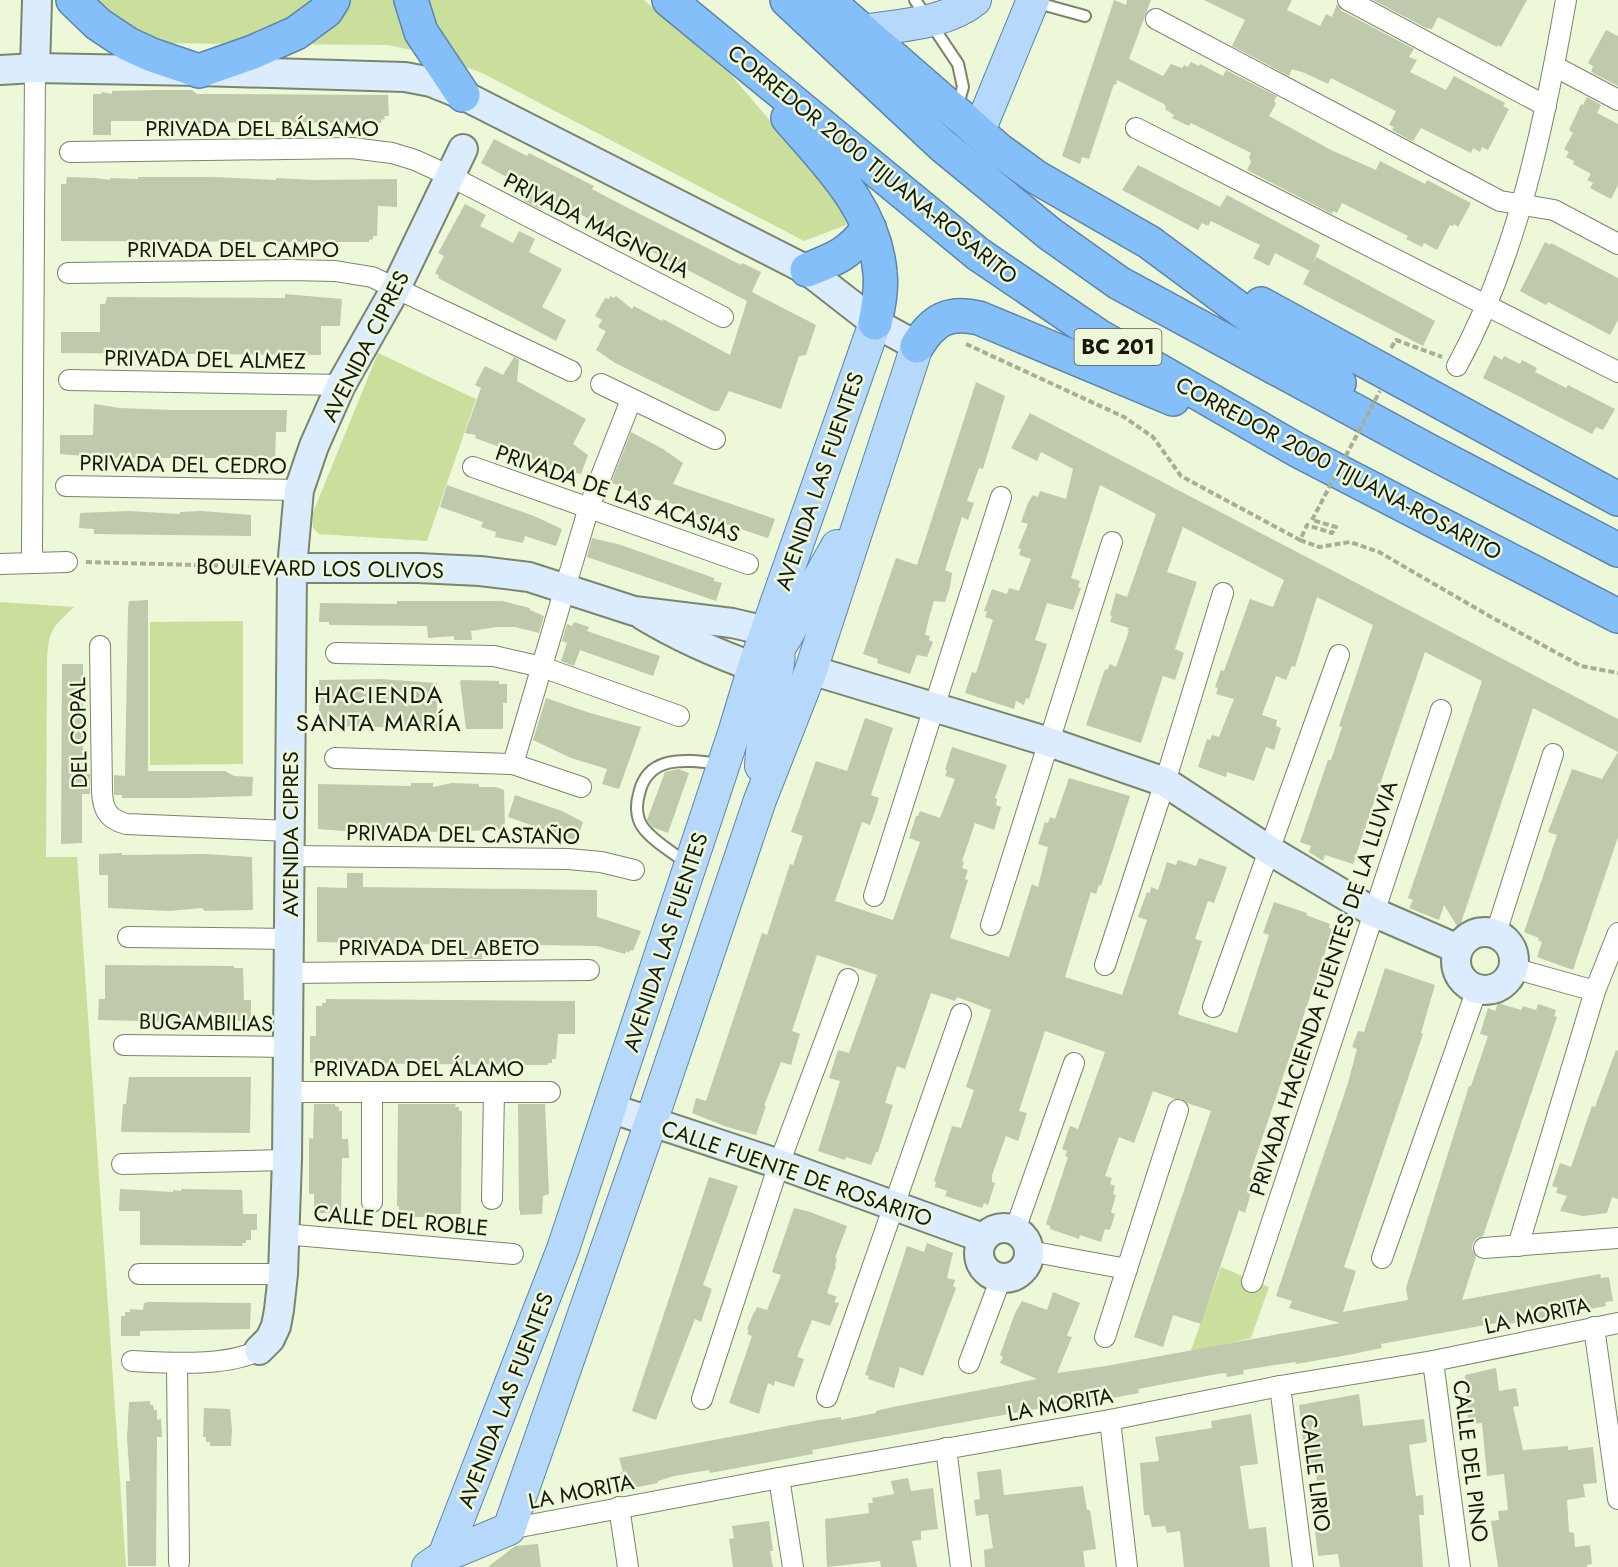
<svg xmlns="http://www.w3.org/2000/svg" width="1618" height="1567" viewBox="0 0 1618 1567" font-family="Jost,sans-serif">
<style>
.green{fill:#c9df9b}
.building{fill:#bfc9ab}
.lines{fill:none;stroke-linecap:round;stroke-linejoin:round}
.lane-casing{stroke:#7b8569;stroke-width:14}
.street-casing{stroke:#7b8569;stroke-width:22}
.secondary-casing{stroke:#7b8569;stroke-width:32}
.primary-casing{stroke:#5e85a7;stroke-width:34}
.highway-casing{stroke:#5e85a7;stroke-width:36}
.path{stroke:#a6ae96;stroke-width:4;stroke-dasharray:6 3;stroke-linecap:butt}
.lane{stroke:#fff;stroke-width:10}
.street{stroke:#fff;stroke-width:20}
.secondary{stroke:#daecfd;stroke-width:28}
.primary{stroke:#b6d9fb;stroke-width:32}
.highway{stroke:#85bff9;stroke-width:33}
.path-bridge{stroke:#a6ae96;stroke-width:4;stroke-dasharray:6 3;stroke-linecap:butt}
.labels{text-anchor:middle;dominant-baseline:central;stroke-width:5;stroke-linejoin:round;paint-order:stroke}
.shield{fill:#edf8d9;stroke:#565c4b;stroke-width:1.5}
.shield-label{font-size:21px;font-weight:bold;fill:#15190e}
.street-label{font-size:22px;fill:#15190e;stroke:#edf8d9}
.neighbourhood-label{font-size:24px;letter-spacing:1.5px;fill:#15190e;stroke:#edf8d9}
</style>
<rect width="100%" height="100%" fill="#edf8d9"/>
<g class="green">
<path d="M95 0H644L731 75 843 206 846 225 804 241 482 73 431 54 388 45 147 43 131 34Z"/>
<path d="M378 353 476 399 427 541 319 534 313 528 312 515Z"/>
<path d="M0 602 74 607C51 629 49 630 47 661L46 857H77L126 1567H0Z"/>
<path d="M243 621V764L150 765V622Z"/>
<path d="M1221 1267 1269 1287 1251 1338 1190 1353Z"/>
</g>
<g class="building">
<path d="M1114 0 1126 5 1127 0H1151L1129 59 1163 76 1171 64 1182 68 1184 65 1188 67 1191 62 1199 66 1200 64 1223 76 1226 70 1277 96 1274 101 1276 104 1269 116 1331 150 1376 170 1380 161 1425 184 1427 180 1471 203 1458 227 1454 224 1453 226 1450 225 1437 250 1424 243 1422 247 1406 239 1408 236 1342 203 1337 213 1333 211 1332 214 1247 170 1251 162 1249 157 1251 153 1191 123 1189 126 1172 118 1174 115 1165 109 1166 107 1164 104 1117 80 1116 85 1114 84 1089 159 1082 157 1080 164 1062 156Z"/>
<path d="M1204 0H1292L1287 10 1320 26 1326 14 1332 17 1337 4 1342 11 1414 49 1409 57 1417 60 1410 72 1446 90 1454 76 1505 103 1503 106 1509 109 1488 150 1482 147 1480 152 1473 148 1471 153 1421 128 1413 141 1410 140 1392 130 1394 127 1389 125 1396 111 1331 78 1328 84 1305 73 1292 69 1289 76 1232 46 1245 20Z"/>
<path d="M1373 0H1527L1501 47 1498 45 1497 47 1438 17 1432 29 1426 28Z"/>
<path d="M1606 30 1618 36V86L1591 72 1593 66 1588 63Z"/>
<path d="M156 90H192L197 94 388 95 389 116H384L385 119 381 120V123H360L252 122 167 124V121H111V135H93V94H101L102 92 112 94V91Z"/>
<path d="M1587 97 1601 105 1597 113 1618 124V185L1611 199 1590 188 1593 183 1587 180 1591 174 1573 164 1574 161 1566 157 1569 152 1564 149 1573 133 1569 130 1581 104 1583 105Z"/>
<path d="M494 139 527 156 529 153 594 186 592 189 626 207 741 265 742 263 761 272 752 292 816 325 806 355 799 356 781 409 729 391 719 411H713L615 363 596 350 606 331 598 327 602 320 595 316 605 298 609 299 610 296 614 298 616 296 632 309 634 306 662 321 663 319 730 355 747 301 547 197 540 209 524 201 530 190 481 163Z"/>
<path d="M1138 165 1220 207 1227 195 1320 245 1310 271 1275 253 1269 266 1253 258 1260 245 1245 238 1211 221 1208 226 1202 223 1198 230 1122 190Z"/>
<path d="M67 177 96 178 110 180V178L138 179V177H212L276 180V178L313 180 397 179V207L378 206 377 236H373V239L369 240V242L61 241V184H66Z"/>
<path d="M465 204 486 215 480 226 513 243 519 231 535 239 529 252 562 269 542 307 566 320 556 341 438 278 439 276 435 273 444 256 438 253Z"/>
<path d="M1545 242 1550 245 1551 243 1618 278V320L1610 335 1548 302 1546 305 1520 291Z"/>
<path d="M1316 257 1435 321 1423 346 1303 284Z"/>
<path d="M285 294 342 299 340 326H321V355L61 353V332H100V304H105L107 297 285 298Z"/>
<path d="M1494 355 1502 360 1504 356 1520 364 1522 360 1537 368 1535 372 1549 379 1566 388 1568 385 1615 409 1603 430 1596 427 1592 434 1483 378Z"/>
<path d="M514 357 519 360 517 381 586 419 573 444 588 455 581 474 565 471 475 438 476 435 465 433 481 388 475 385 485 366 503 375Z"/>
<path d="M976 382 1005 396 983 469 979 468 967 501 974 503 968 520 962 517 945 570 952 573 950 587 945 602 934 601 929 618 925 635 930 636 929 640 933 642 927 657 917 655 910 674 877 663 878 659 863 654 896 558 917 565Z"/>
<path d="M94 404 120 408 173 410H287L286 432H276L275 458H112L60 454V435H93Z"/>
<path d="M1030 413 1618 719V837L1573 970 1537 957 1542 942 1538 940 1539 938 1524 932 1557 835 1548 832 1572 769 1602 779 1618 752 1533 708 1459 929 1444 905 1439 920 1409 908 1413 900 1408 898 1482 681 1425 652 1353 864 1325 855 1323 861 1309 852 1311 846 1300 842 1328 760H1331L1342 727 1339 726 1373 625 1317 597 1295 667 1292 666 1286 680 1276 676 1262 715 1277 720 1276 726 1281 728 1274 750 1266 747 1254 781 1227 772 1226 777 1198 767 1207 739 1210 740 1212 735 1219 737 1234 699 1216 694 1218 688 1215 687 1221 670 1224 671 1250 599 1273 607 1284 580 1183 527 1167 572 1197 582 1175 649 1184 653 1175 680 1163 676 1141 743 1086 725 1105 669 1107 670 1110 664 1116 667 1129 631H1127L1129 628 1110 622 1112 616 1110 615 1116 593 1127 597 1156 514 1100 485 1071 578 1080 581 1078 587 1081 588 1073 610 1047 603 1035 640 1047 644 1029 699 1026 698 1024 705 1016 701 1014 709 965 693 972 672 976 673 993 620 985 617 987 612 984 611 992 589 1007 594 1009 588 1019 591 1031 559 1019 555 1021 549 1018 548 1028 524 1021 522 1028 503 1033 495 1038 497 1040 491 1066 499 1073 469 1041 452 1037 461 1011 448Z"/>
<path d="M631 432 663 449 683 463 673 484 775 519 768 538 717 521 718 519 685 512 673 507 674 504 645 497 618 487V485L611 483Z"/>
<path d="M447 485 534 516 562 529 556 546 525 536 523 543 495 537 496 532 481 527 483 522 440 507Z"/>
<path d="M128 511 180 514V512L202 511 251 515V536L94 534V529L79 528 80 513Z"/>
<path d="M592 538 621 545 714 578V581L722 583 716 601 587 557Z"/>
<path d="M148 600V771H225L234 776 253 777 252 796 187 798H122V795H114V775L125 776 128 609 129 601Z"/>
<path d="M397 601H502L530 608V610L544 616 539 633 515 627H496L471 631 472 640H454V636L428 638 427 626 329 625V622H319L320 603 397 604Z"/>
<path d="M574 622 589 627 587 631 660 656 653 676 580 650 574 666 561 661 567 643 562 641 567 624 572 626Z"/>
<path d="M62 664H83V774H90V794H82V843L61 844Z"/>
<path d="M380 679 437 683V728L319 726V680Z"/>
<path d="M462 680 499 681V684H507V703H503V729H466L460 681Z"/>
<path d="M546 698 590 713 641 727 619 789 602 784 607 769 571 758 533 740Z"/>
<path d="M865 718 893 728 871 795 879 798 875 811 870 825 862 822 835 901 893 920 920 842 909 838 916 816H918L920 811 940 818 955 779 945 776 947 770H945L952 747 1007 765 995 798 997 799 996 805 1001 807 994 830 975 823 962 861 964 862 962 868 968 870 965 879 968 880 950 938 1009 957 1032 884 1038 887 1048 847 1038 844 1045 822 1048 823 1050 817 1055 819 1069 778 1130 796 1101 886 1099 885 1096 894 1091 892 1065 977 1122 995 1147 920 1138 917 1147 892 1150 893 1151 887 1158 890 1167 862 1176 865 1178 860 1196 866 1199 858 1227 867 1214 903 1208 901 1195 939 1202 941 1178 1014 1182 1016 1237 1033 1269 935 1263 933 1274 902 1307 913 1306 915 1330 924 1329 928 1333 929 1249 1177 1255 1179 1245 1213 1239 1210 1201 1324 1173 1315 1163 1347 1134 1337 1211 1111 1187 1103 1182 1099H1175L1153 1091 1134 1143 1119 1137 1105 1176 1112 1178 1110 1184 1115 1186 1113 1194 1116 1195 1111 1212 1115 1214 1110 1230 1105 1229 1101 1242 1080 1235 1079 1239 1050 1229V1226L1046 1224 1068 1157 1065 1156 1067 1151 1062 1149 1070 1126 1078 1129 1105 1052 1045 1031 1019 1111 1027 1113 1018 1141 1006 1136 992 1175V1182L995 1183 988 1205 984 1203 982 1208 945 1196 947 1191 935 1187 936 1182 934 1181 952 1126 961 1128 974 1090 966 1087 991 1010 957 997 955 1001 931 993 905 1069 897 1066 885 1103 893 1105 878 1152H876L871 1165 846 1157 845 1160 818 1151 840 1081 829 1078 838 1050 849 1053 877 975 817 955 792 1031 800 1034 791 1065 781 1062 764 1106H766L756 1135 727 1127 692 1113 696 1098 706 1101 762 933 767 935 790 864 793 865 803 836 791 832 816 761 847 771Z"/>
<path d="M678 769 689 773 668 833 652 827 647 820 665 772Z"/>
<path d="M411 783H433V787L452 783 479 784V787H496L504 790 505 829 451 832 344 831 318 829V784L411 786Z"/>
<path d="M515 795 562 811 583 822 577 841 508 817Z"/>
<path d="M122 853V855L205 854 252 857 253 910 205 911 202 908 169 911 108 908V875H99V854Z"/>
<path d="M347 873H363V887L597 890V917L641 931 633 951 630 950 629 953 626 951 625 954 597 946 538 945V947L482 945V959H464V945L317 942V887L347 888Z"/>
<path d="M105 965 234 966V968H243L244 1000H251V1021H237V1023L206 1020V1022H190L98 1020 99 999H105Z"/>
<path d="M1385 968 1435 985 1421 1033 1423 1034 1344 1267 1356 1271 1343 1312 1408 1300 1406 1288 1469 1086H1471L1488 1036 1480 1034 1488 1008 1495 1011 1498 1003 1521 1010 1523 1006 1536 1010 1538 1004 1556 1010 1554 1016 1557 1017 1483 1236 1477 1238 1473 1243 1472 1249 1476 1257 1462 1300 1600 1274 1601 1278 1609 1277 1613 1301 1605 1302 1606 1306 1503 1325 1502 1322 1381 1344 1382 1348 1348 1355 1296 1364 1295 1362 1243 1370 1244 1374 1227 1377 1226 1373 1217 1374 1138 1389 1139 1393 1107 1399V1396L872 1439 812 1450 813 1454 710 1473 709 1470 674 1476 658 1481V1483L623 1490 620 1473 623 1472 619 1458 819 1420 841 1417V1420L876 1413V1411L893 1407 1037 1379 1000 1363 1003 1357 1000 1355 1015 1313 1022 1301 1047 1310 1053 1292 1080 1303 1067 1336 1072 1337 1057 1373 1106 1366 1340 1323 1289 1308 1292 1301 1276 1296 1348 1083 1357 1049 1352 1047 1358 1031 1364 1032Z"/>
<path d="M326 999 575 1001V1034H558L556 1059H552V1063H548V1065L310 1063V1036H316V1006H322V1003H326Z"/>
<path d="M1616 1050 1618 1051V1199L1612 1197 1607 1213 1583 1216 1560 1211 1567 1196 1556 1193 1558 1188 1552 1186 1560 1163 1571 1167 1592 1106 1595 1107 1597 1101Z"/>
<path d="M129 1077H251L250 1133 121 1132 123 1104H126Z"/>
<path d="M314 1104H335V1106L339 1107V1111H342V1139H348L349 1158H342L341 1213H314V1194H309V1138L313 1139Z"/>
<path d="M398 1104H456L455 1107H459V1111H462L461 1214H429V1217H406V1214H404V1210H399V1206H397Z"/>
<path d="M518 1104H545L549 1194 543 1196 542 1214 520 1215V1210H519Z"/>
<path d="M709 1177 738 1186 703 1285 712 1289 701 1322 695 1319 656 1420 632 1411Z"/>
<path d="M120 1189 173 1192V1190L181 1191V1189L242 1190 243 1214H257V1230H251V1240H246V1243H242L243 1246 140 1245V1211H119Z"/>
<path d="M794 1208 810 1212 847 1226 835 1258 837 1259 835 1265 836 1266 827 1293 837 1297 834 1302 839 1303 830 1326 812 1320 797 1357 804 1359 794 1387 775 1381 774 1386 768 1383 759 1414 729 1403 752 1336 747 1334 749 1330 747 1329 754 1312H755L757 1307 767 1310 781 1275 772 1272Z"/>
<path d="M927 1243 953 1253 947 1278 955 1280 953 1286 956 1288 923 1376 900 1367 894 1388 868 1379 869 1376 865 1375 907 1246 924 1252Z"/>
<path d="M148 1302 251 1303 250 1329 140 1331V1336H121V1316H125V1312H130V1309L143 1310 144 1303Z"/>
<path d="M1496 1368 1499 1391 1516 1388 1519 1406 1513 1407 1523 1450 1568 1446V1450L1593 1447 1597 1483 1583 1484 1585 1497 1567 1500 1569 1532 1574 1533 1575 1547 1590 1545 1592 1564 1587 1565V1567H1498L1491 1521 1499 1520 1498 1511 1508 1510 1504 1474 1487 1476 1482 1423 1468 1424 1465 1375Z"/>
<path d="M1359 1394 1363 1426 1424 1419 1427 1442 1409 1445 1416 1496 1423 1495 1424 1515H1419L1423 1567H1340L1338 1554 1318 1556 1315 1531 1332 1529 1327 1486 1317 1487 1316 1465 1306 1467 1299 1405Z"/>
<path d="M150 1401V1405H153L154 1410H157V1420L161 1419 162 1437H157L156 1566H128L126 1481H130L127 1438 129 1402Z"/>
<path d="M204 1408 230 1409 232 1430 231 1446H210V1442H206V1437H203Z"/>
<path d="M1251 1414 1258 1464 1240 1466 1249 1529 1266 1527 1270 1567H1184L1180 1531 1167 1533 1165 1526 1152 1527 1149 1515H1144L1140 1463 1159 1461 1155 1437 1212 1428 1211 1421Z"/>
<path d="M1001 1469 1004 1495 1083 1486 1087 1510H1090L1096 1549 1083 1551 1085 1567H985L984 1550 993 1548 988 1514 976 1516 974 1500 980 1499 977 1472Z"/>
<path d="M908 1478 911 1491 933 1488 938 1529 921 1531V1540L912 1541 917 1567H881L880 1561 827 1567 825 1519 869 1513 868 1503H873L872 1498 894 1494 891 1481Z"/>
<path d="M769 1521 773 1551H770L773 1567H733L729 1539 734 1538 732 1526Z"/>
<path d="M538 1544 541 1567H488L515 1546Z"/>
</g>
<g class="lines">
<defs>
<g id="lane">
<path d="M915 0 958 64 963 87 957 108"/>
<path d="M1034 2 1085 16"/>
<path d="M688 864C675 854 651 840 642 826 636 817 636 804 639 794 648 753 688 760 720 764"/>
</g>
<g id="street">
<path d="M1348 0 1546 106"/>
<path d="M1156 19 1500 201 1554 210 1618 244"/>
<path d="M1554 66 1618 100"/>
<path d="M1136 128 1618 372"/>
<path d="M70 152 352 148 392 153 415 160 450 176 723 317"/>
<path d="M68 273 289 270 335 271 372 277 571 371"/>
<path d="M1457 366C1518 254 1544 125 1566 0"/>
<path d="M69 380 341 385"/>
<path d="M601 384 715 439"/>
<path d="M473 467 748 564"/>
<path d="M66 486 299 490"/>
<path d="M33 563 32 549 35 68"/>
<path d="M0 564 67 562"/>
<path d="M100 646 102 792C103 810 108 819 126 824L290 831"/>
<path d="M336 653 494 656 542 667 679 716"/>
<path d="M335 758 513 764 581 787"/>
<path d="M513 764 589 507 631 400"/>
<path d="M290 856 568 859 601 862 634 870"/>
<path d="M874 896 1001 497"/>
<path d="M991 925 1112 542"/>
<path d="M1496 933 1553 754"/>
<path d="M128 937 289 939"/>
<path d="M1105 965 1165 782 1223 593"/>
<path d="M1513 968 1595 991"/>
<path d="M289 973 589 970"/>
<path d="M1213 1007 1339 655"/>
<path d="M124 1045 288 1047"/>
<path d="M288 1092H550"/>
<path d="M372 1092V1202"/>
<path d="M122 1164 287 1160"/>
<path d="M492 1199 494 1092"/>
<path d="M1015 1230 1074 1063"/>
<path d="M284 1234 513 1254"/>
<path d="M1518 1246 1595 991 1618 933"/>
<path d="M1484 1248 1618 1238"/>
<path d="M1029 1251 1127 1269"/>
<path d="M1382 1258 1477 989"/>
<path d="M139 1274H283"/>
<path d="M1252 1282 1441 710"/>
<path d="M1594 1327 1618 1499"/>
<path d="M1105 1337 1178 1110"/>
<path d="M132 1361C169 1363 227 1367 259 1350"/>
<path d="M1433 1361 1460 1567"/>
<path d="M177 1363 179 1562"/>
<path d="M969 1363 1001 1278"/>
<path d="M1280 1386 1303 1567"/>
<path d="M827 1397 961 1014"/>
<path d="M702 1399 779 1164 848 979"/>
<path d="M1110 1420 1127 1567"/>
<path d="M946 1448 961 1567"/>
<path d="M779 1478 793 1567"/>
<path d="M619 1507 628 1567"/>
<path d="M509 1529 779 1478 1110 1420 1280 1386 1433 1361 1618 1323"/>
</g>
<g id="secondary">
<path d="M35 68 37 0"/>
<path d="M0 70 35 68 199 71 405 77 431 82 463 95 807 270 875 323 917 346"/>
<path d="M292 568H418L480 571 529 577 634 611 732 623 767 631"/>
<path d="M644 616C679 637 715 653 754 667"/>
<path d="M811 670 1049 742 1165 782 1269 850 1373 912 1458 949"/>
<circle cx="1485" cy="961" r="29"/>
<path d="M610 1108 779 1164 983 1238"/>
<circle cx="1004" cy="1253" r="25"/>
<path d="M259 1350 270 1339 276 1326 279 1310 283 1274 287 1160 292 568 299 490 314 446 341 385 396 288 463 149"/>
</g>
<g id="primary">
<path d="M864 31C899 25 946 24 975 0"/>
<path d="M979 131 1033 0"/>
<path d="M765 661 779 648 786 637 837 546"/>
<path d="M761 766C762 744 766 721 769 699 773 678 785 660 774 639"/>
<path d="M444 1556 563 1249 735 730 754 667 875 323"/>
<path d="M428 1567 444 1556 509 1529 651 1122 760 800 811 670 917 346"/>
</g>
<g id="highway">
<path d="M73 0 98 24 128 44 152 55 199 71 253 52 296 33 326 11 333 0"/>
<path d="M411 0 421 32 463 95"/>
<path d="M669 0 978 254 1097 335 1297 450 1618 616"/>
<path d="M787 0 943 146 1050 234 1119 283 1429 451 1618 550"/>
<path d="M827 0 999 150 1036 177 1149 242 1339 383"/>
<path d="M788 118C828 164 875 209 880 273 882 290 878 307 875 323"/>
<path d="M807 270C838 258 848 254 869 228"/>
<path d="M1261 304 1618 499"/>
<path d="M917 346C933 320 948 311 979 318L1173 399"/>
</g>
</defs>
<use href="#lane" class="lane-casing"/>
<use href="#street" class="street-casing"/>
<use href="#secondary" class="secondary-casing"/>
<use href="#primary" class="primary-casing"/>
<use href="#highway" class="highway-casing"/>
<g class="path">
<path d="M966 344 1124 417 1153 437 1181 476 1300 540 1307 525 1332 533 1336 527 1312 520"/>
<path d="M1391 348 1396 340 1442 357"/>
<path d="M1300 540 1319 547 1350 542 1379 552 1491 617 1581 666 1618 673"/>
<path d="M86 562 270 567"/>
</g>
<use href="#lane" class="lane"/>
<use href="#street" class="street"/>
<use href="#secondary" class="secondary"/>
<use href="#primary" class="primary"/>
<use href="#highway" class="highway"/>
<path class="path-bridge" d="M1312 520 1380 391"/>
</g>
<g class="labels">
<rect class="shield" x="1074.5" y="329" width="87" height="36" rx="4.5"/>
<g class="shield-label">
<text x="1118" y="347">BC 201</text>
</g>
<g class="street-label">
<text x="262" y="128">PRIVADA DEL BÁLSAMO</text>
<text transform="translate(873 164) rotate(39)">CORREDOR 2000 TIJUANA-ROSARITO</text>
<text transform="translate(597 225) rotate(27)">PRIVADA MAGNOLIA</text>
<text x="233" y="249">PRIVADA DEL CAMPO</text>
<text transform="translate(365 346) rotate(-63)">AVENIDA CIPRES</text>
<text transform="translate(205 359) rotate(1)">PRIVADA DEL ALMEZ</text>
<text transform="translate(183 464) rotate(1)">PRIVADA DEL CEDRO</text>
<text transform="translate(1339 468) rotate(28)">CORREDOR 2000 TIJUANA-ROSARITO</text>
<text transform="translate(819 481) rotate(-71)">AVENIDA LAS FUENTES</text>
<text transform="translate(618 493) rotate(19)">PRIVADA DE LAS ACASIAS</text>
<text transform="translate(320 568) rotate(1)">BOULEVARD LOS OLIVOS</text>
<text transform="translate(78 733) rotate(-91)">DEL COPAL</text>
<text transform="translate(290 834) rotate(-90)">AVENIDA CIPRES</text>
<text transform="translate(463 834) rotate(1)">PRIVADA DEL CASTAÑO</text>
<text transform="translate(665 942) rotate(-72)">AVENIDA LAS FUENTES</text>
<text x="439" y="947">PRIVADA DEL ABETO</text>
<text transform="translate(1323 988) rotate(-72)">PRIVADA HACIENDA FUENTES DE LA LLUVIA</text>
<text transform="translate(206 1022) rotate(1)">BUGAMBILIAS</text>
<text x="419" y="1068">PRIVADA DEL ÁLAMO</text>
<text transform="translate(797 1173) rotate(19)">CALLE FUENTE DE ROSARITO</text>
<text transform="translate(401 1220) rotate(5)">CALLE DEL ROBLE</text>
<text transform="translate(1537 1315) rotate(-12)">LA MORITA</text>
<text transform="translate(505 1400) rotate(-69)">AVENIDA LAS FUENTES</text>
<text transform="translate(1060 1404) rotate(-10)">LA MORITA</text>
<text transform="translate(1471 1461) rotate(83)">CALLE DEL PINO</text>
<text transform="translate(1316 1473) rotate(83)">CALLE LIRIO</text>
<text transform="translate(581 1491) rotate(-11)">LA MORITA</text>
</g>
<g class="neighbourhood-label">
<text x="379" y="694">HACIENDA<tspan x="379" dy="28">SANTA MARÍA</tspan></text>
</g>
</g>
</svg>
